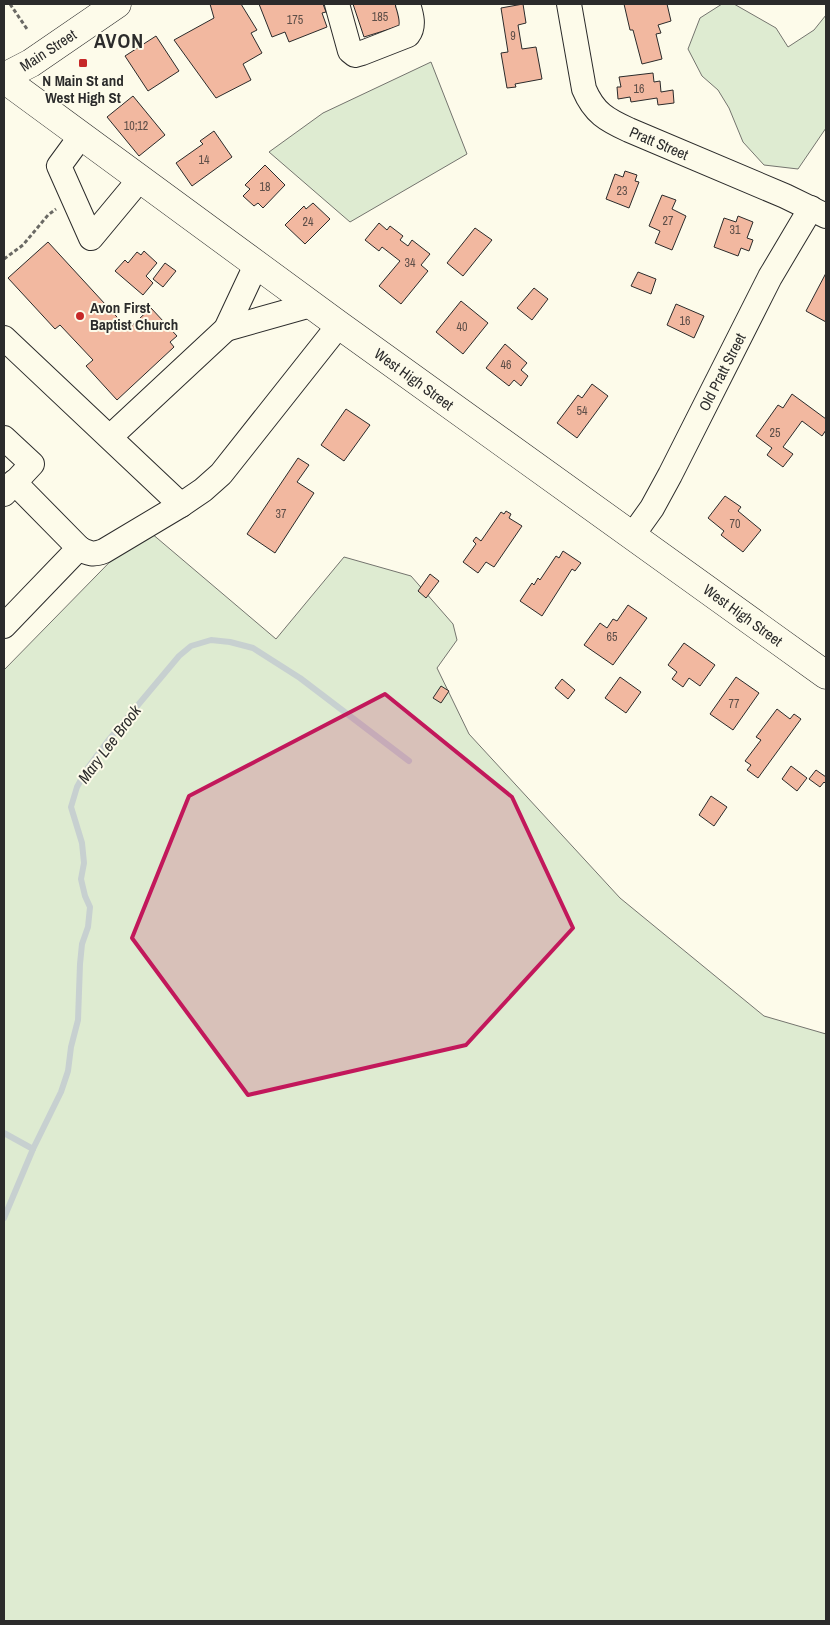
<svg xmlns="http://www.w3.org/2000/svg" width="830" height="1625" viewBox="0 0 830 1625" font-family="'Archivo Narrow',sans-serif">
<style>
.green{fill:#deebd1;stroke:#74746e}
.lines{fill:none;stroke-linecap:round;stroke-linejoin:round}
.stream{stroke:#c7d0d0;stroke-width:6}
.building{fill:#f2b8a0;stroke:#2b2b2b}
.minor-casing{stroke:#2b2b2b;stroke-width:26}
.major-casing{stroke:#2b2b2b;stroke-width:29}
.path{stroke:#6a6964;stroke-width:3;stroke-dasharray:4 2.5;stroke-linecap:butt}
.minor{stroke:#fdfbea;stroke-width:24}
.major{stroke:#fdfbea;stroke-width:28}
.marked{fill:#c2185b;fill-opacity:0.2;stroke:#c2185b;stroke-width:4;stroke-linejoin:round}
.poi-dot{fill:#c62828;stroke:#fdfbea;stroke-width:2}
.labels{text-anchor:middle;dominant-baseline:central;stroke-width:4;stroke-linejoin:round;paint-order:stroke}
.number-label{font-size:12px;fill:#5d4e48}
.street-label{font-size:15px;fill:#2b2b2b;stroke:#fdfbea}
.poi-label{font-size:15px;font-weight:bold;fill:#2b2b2b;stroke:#fdfbea}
.water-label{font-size:16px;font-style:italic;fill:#2b2b2b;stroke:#fdfbea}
.district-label{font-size:20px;font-weight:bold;letter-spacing:1px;fill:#2b2b2b;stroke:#fdfbea}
</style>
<rect width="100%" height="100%" fill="#fdfbea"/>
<g class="green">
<path d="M722 4H734L776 28 788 47 814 30 826 15V128L798 169 764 165 743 142 729 108 718 90 702 76 688 49 700 18Z"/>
<path d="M431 62 467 154 350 222 269 152 323 113Z"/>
<path d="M144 527 276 639 344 557 411 576 453 624 457 640 437 668 469 734 620 898 764 1016 826 1034V1621H4V670Z"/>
</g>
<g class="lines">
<g class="stream">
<path d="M4 1133 33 1149"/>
<path d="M4 1218 33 1149 61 1092 68 1071 71 1047 78 1020 80 964 82 944 88 927 90 907 85 896 81 879 84 863 82 843 71 807 77 787 87 769 107 742 179 656 191 646 211 640 230 642 253 648 300 678 409 761"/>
</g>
</g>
<g class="building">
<path d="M210 4H241L257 30 251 33 262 53 243 64 251 80 216 98 174 40 214 18Z"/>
<path d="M259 4H323L326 12 322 13 327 27 289 42 285 32 272 37Z"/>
<path d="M353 4H395L397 10 401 9 406 24 364 37Z"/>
<path d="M523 4 526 23 518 25 522 49 536 47 542 79 515 84 516 87 507 88 501 53 508 52 501 8Z"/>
<path d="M624 4H667L671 21 658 25 661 33 656 34 662 59 642 64 633 30H630Z"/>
<path d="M156 36 179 71 148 91 125 56Z"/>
<path d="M653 73 654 82 660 81 661 92 673 90 674 103 658 105 657 98 631 102 630 97 618 99 617 87H621L619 77Z"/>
<path d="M133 96 165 135 139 156 107 117Z"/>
<path d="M214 131 232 157 192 186 176 163 203 144 200 141Z"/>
<path d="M265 165 285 185 263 208 258 203 254 206 243 196 250 189 245 185Z"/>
<path d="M625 171 637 175 635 181 639 182 629 208 606 199 615 174 623 177Z"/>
<path d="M662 195 676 200 672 209 686 216 672 250 655 243 660 231 649 226Z"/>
<path d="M313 203 330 219 305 244 285 225 304 206 306 209Z"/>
<path d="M738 216 753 222 747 238 753 240 749 251 741 248 738 256 714 247 724 218 736 222Z"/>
<path d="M379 223 387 230 390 226 403 236 400 240 408 246 412 240 430 254 421 265 428 271 401 304 379 286 400 261 382 247 379 251 365 240Z"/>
<path d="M475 228 492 240 463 276 447 263Z"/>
<path d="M48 242 128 329 151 308 177 336 170 342 174 347 117 400 86 366 93 360 60 325 55 329 8 278Z"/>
<path d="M144 251 157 263 146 276 153 283 143 295 115 271 125 260 128 263 137 252 141 255Z"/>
<path d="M165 263 176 271 163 287 153 279Z"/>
<path d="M638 272 656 279 651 294 631 286Z"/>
<path d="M826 273V322L806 311Z"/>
<path d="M534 288 548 299 532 320 517 308Z"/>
<path d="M461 301 488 323 463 354 436 332Z"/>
<path d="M676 304 704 316 694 338 667 325Z"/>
<path d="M505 344 527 363 521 370 528 376 521 386 514 380 509 386 486 368Z"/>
<path d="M592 384 608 396 577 438 557 423 578 395 582 398Z"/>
<path d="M792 394 826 419V430L822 436 802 421 783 447 793 454 783 467 767 455 772 448 756 436 778 405 783 408Z"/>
<path d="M346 409 370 425 344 461 321 445Z"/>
<path d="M298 458 309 465 297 482 314 493 275 553 247 534Z"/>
<path d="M725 496 741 507 738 511 761 530 743 552 721 535 724 531 708 518Z"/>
<path d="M506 511 511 514 509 518 522 526 494 567 486 562 478 573 463 562 476 544 473 541 476 537 481 541 501 512 504 514Z"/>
<path d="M563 551 581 563 575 571 572 569 542 616 520 601 532 583 534 585 538 578 540 580 556 556 559 558Z"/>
<path d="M430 574 439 581 426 598 418 591Z"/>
<path d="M628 605 647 618 613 665 584 645 600 623 607 628 613 619 617 621Z"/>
<path d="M684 643 715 665 700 686 689 678 683 687 672 679 677 672 668 665Z"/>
<path d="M620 677 641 692 626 713 605 698Z"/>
<path d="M736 677 759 693 733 730 710 714Z"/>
<path d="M562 679 575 690 568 699 555 688Z"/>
<path d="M441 686 449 691 441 703 433 698Z"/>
<path d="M777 709 790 719 794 714 801 719 758 778 747 770 751 765 745 761 761 740 756 737Z"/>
<path d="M791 766 807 778 797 791 782 779Z"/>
<path d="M816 770 826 777V784L824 782 820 787 809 779Z"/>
<path d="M711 796 727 807 714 826 699 815Z"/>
</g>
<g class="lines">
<defs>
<g id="minor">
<path d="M337 4 350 51 355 55 362 53 408 35C415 26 411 14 408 4"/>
<path d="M569 4 584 89C594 113 607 120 629 130L785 196 826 216"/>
<path d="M81 136 59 166 91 238 140 179"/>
<path d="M226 329 311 305"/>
<path d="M4 338 181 505"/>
<path d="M110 437 226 329 256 265"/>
<path d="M4 438 32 464 4 494"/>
<path d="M632 536 652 508 670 475 770 277 811 208"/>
<path d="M79 548C88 554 94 555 104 551L181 505 203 490 221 474 339 325"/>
<path d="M4 626 79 548 14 482"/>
</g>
<g id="major">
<path d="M4 77 31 63 117 4"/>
<path d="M4 79 339 325 826 675"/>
</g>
</defs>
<use href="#minor" class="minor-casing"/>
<use href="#major" class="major-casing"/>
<g class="path">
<path d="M10 4 27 29"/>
<path d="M4 259 23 245 48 215 56 209"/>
</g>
<use href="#minor" class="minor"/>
<use href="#major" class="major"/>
</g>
<path class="marked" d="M385 694 512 797 573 928 466 1045 248 1095 132 938 189 796Z"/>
<g class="poi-dot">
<rect x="78" y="58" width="10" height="10" rx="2.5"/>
<circle cx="80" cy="316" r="5"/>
</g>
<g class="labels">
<g class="number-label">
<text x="380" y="17">185</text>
<text x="295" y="20">175</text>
<text x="513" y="36">9</text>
<text x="639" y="89">16</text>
<text x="136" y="126">10;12</text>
<text x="204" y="160">14</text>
<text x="265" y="187">18</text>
<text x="622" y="191">23</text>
<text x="668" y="221">27</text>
<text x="308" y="222">24</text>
<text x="735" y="230">31</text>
<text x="410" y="263">34</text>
<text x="685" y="321">16</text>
<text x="462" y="327">40</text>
<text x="506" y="365">46</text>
<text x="582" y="411">54</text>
<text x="775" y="433">25</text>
<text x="281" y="514">37</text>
<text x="735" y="524">70</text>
<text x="612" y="637">65</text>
<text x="734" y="704">77</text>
</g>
<g class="street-label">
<text transform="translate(48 50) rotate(-33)">Main Street</text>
<text transform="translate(659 143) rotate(23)">Pratt Street</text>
<text transform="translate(722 372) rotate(-63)">Old Pratt Street</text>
<text transform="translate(414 379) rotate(36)">West High Street</text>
<text transform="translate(743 615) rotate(36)">West High Street</text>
</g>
<g class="poi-label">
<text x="83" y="80">N Main St and<tspan x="83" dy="17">West High St</tspan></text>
<text x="90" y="307" text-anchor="start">Avon First<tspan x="90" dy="17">Baptist Church</tspan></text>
</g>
<g class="water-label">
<text transform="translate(109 744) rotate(-53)">Mary Lee Brook</text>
</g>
<g class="district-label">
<text x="119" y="40">AVON</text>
</g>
</g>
<rect width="830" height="1625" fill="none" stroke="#2b2b2b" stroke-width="10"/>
</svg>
